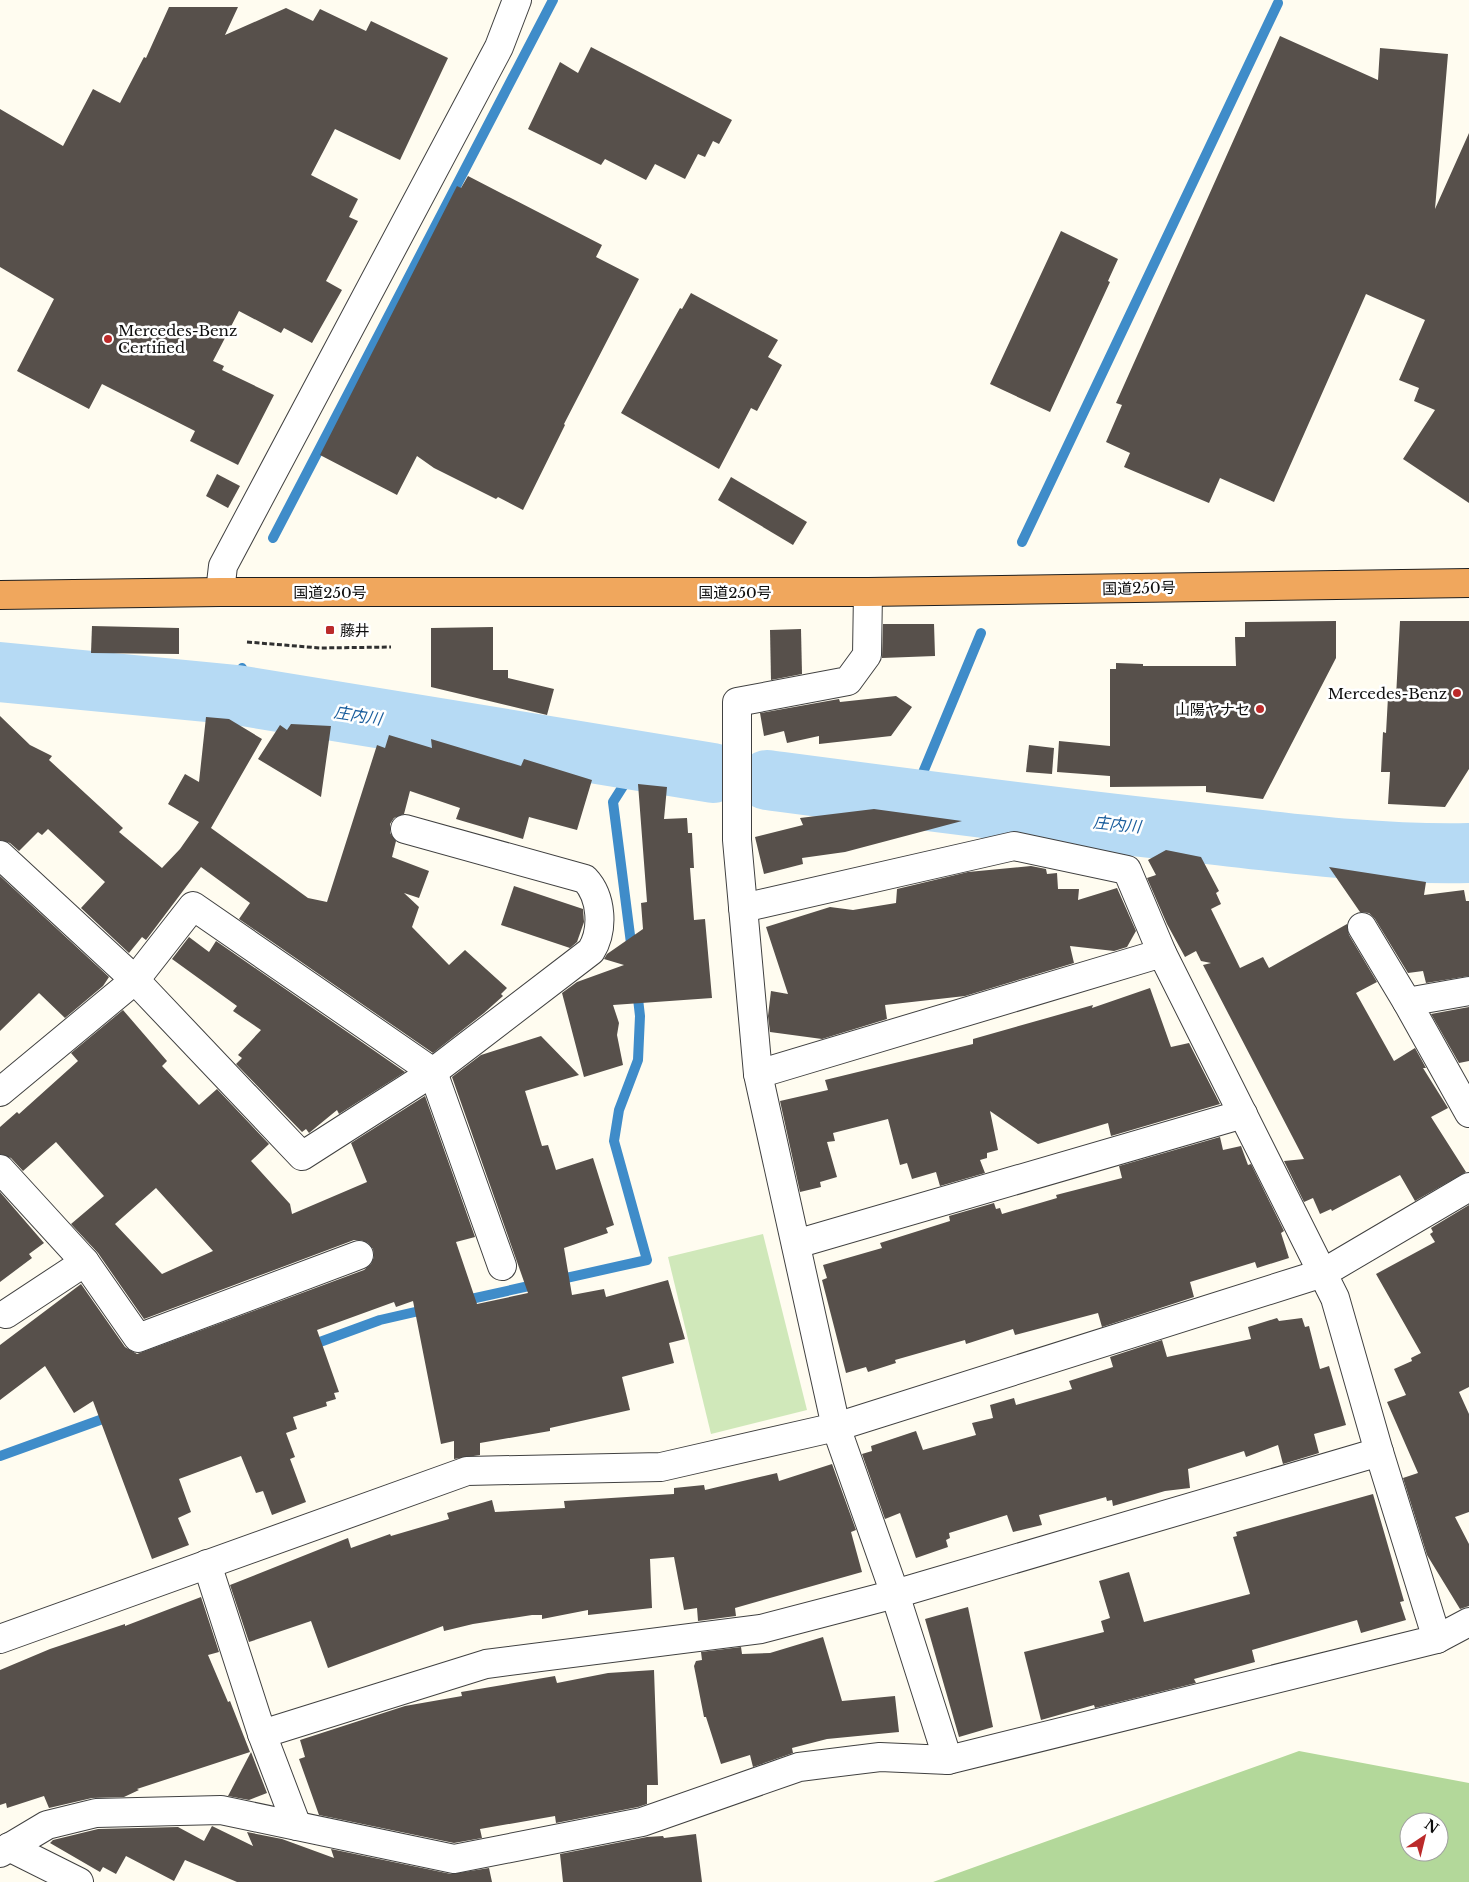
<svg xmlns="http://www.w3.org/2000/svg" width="1469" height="1882" viewBox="0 0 1469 1882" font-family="'Libre Baskerville','Noto Sans JP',serif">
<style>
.green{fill:#d0e8ba}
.forest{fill:#b3d89a;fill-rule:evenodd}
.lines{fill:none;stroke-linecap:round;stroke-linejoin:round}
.stream{stroke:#3f8cc9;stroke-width:10}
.river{stroke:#b6daf4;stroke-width:60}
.building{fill:#57504b;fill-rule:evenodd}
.street-casing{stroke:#414141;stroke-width:30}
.highway-casing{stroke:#1f1f1f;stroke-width:30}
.path{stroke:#303030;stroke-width:3;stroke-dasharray:5 2.5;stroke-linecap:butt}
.street{stroke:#fff;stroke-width:28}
.highway{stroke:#f0a75d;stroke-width:28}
.poi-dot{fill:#bb2a2a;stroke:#fff;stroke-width:2}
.labels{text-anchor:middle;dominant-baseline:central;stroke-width:5;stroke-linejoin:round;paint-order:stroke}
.poi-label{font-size:15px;fill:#0e0e0e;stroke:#fff;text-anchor:start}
.street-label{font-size:15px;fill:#0e0e0e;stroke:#fff}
.water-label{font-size:16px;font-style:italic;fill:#1b5e9d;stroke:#fff}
</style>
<rect width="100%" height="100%" fill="#fffcf0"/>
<path class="green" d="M763 1234 807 1410 711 1434 668 1257Z"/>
<path class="forest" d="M1299 1751 1469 1783V1882H933ZM1409 1822H1439V1852H1409Z"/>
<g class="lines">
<g class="stream">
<path d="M273 538 553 0"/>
<path d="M1022 542 1278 3"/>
<path d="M237 695 242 668"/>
<path d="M912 799 981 633"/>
<path d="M632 951 613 802 639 761"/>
<path d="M557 1280 647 1260 614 1141 619 1110 638 1060 640 1016 637 990"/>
<path d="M462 1301 538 1284"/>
<path d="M309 1346 380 1320 428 1309"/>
<path d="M0 1456 111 1416"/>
</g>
<g class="river">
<path d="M0 672 237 695 713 773"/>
<path d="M767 780C911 799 1054 818 1198 833 1288 843 1379 855 1469 853"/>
</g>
</g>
<g class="building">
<path d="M169 7H238L225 35 286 8 313 21 320 9 366 31 371 21 448 58 400 160 335 129 311 175 358 199 349 217 358 221 326 281 342 290 312 343 284 328 281 333 239 311 213 361 224 366 222 370 274 395 238 465 190 441 195 431 102 384 89 409 17 371 54 299 0 267V109L63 146 93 89 120 103 144 57 146 58Z"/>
<path d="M1280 36 1378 80 1380 48 1448 54 1435 209 1469 133V503L1403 459 1435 410 1414 401 1419 388 1399 380 1425 320 1366 294 1274 502 1220 478 1209 503 1124 467 1130 453 1106 442 1122 405 1116 403Z"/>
<path d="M591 47 732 120 719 144 713 141 705 157 698 154 685 179 655 164 646 180 605 159 601 165 528 129 560 62 578 73Z"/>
<path d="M468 176 602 245 596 257 639 279 564 424 565 425 523 510 498 497 496 499 434 468 417 456 397 495 320 455 457 186 461 188Z"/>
<path d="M1061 231 1118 259 1108 281 1110 282 1050 412 990 384Z"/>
<path d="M691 293 778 340 768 357 782 365 757 411 751 408 719 469 621 413 680 308 682 309Z"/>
<path d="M217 474 240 486 228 508 206 496Z"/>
<path d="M731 477 807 522 793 545 718 500Z"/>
<path d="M1336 621V658L1263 799 1206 792V786L1110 787V776L1057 772 1059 741 1110 746V669H1116V663L1143 664V666H1236L1235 637H1245V622Z"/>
<path d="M1400 621H1469V769L1445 807 1388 804 1390 772H1381L1383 732 1386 733 1388 697H1396Z"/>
<path d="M883 624H934L935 656 882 658Z"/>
<path d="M92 626 179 628V654L91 653Z"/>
<path d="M493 627V670H508V678L554 689 547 715 431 687V628Z"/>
<path d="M801 629 802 674 771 680 770 630Z"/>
<path d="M896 696 912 707 891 736 819 744V736L787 743 784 731 764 736 760 713 839 699 840 702Z"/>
<path d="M0 716 30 745 52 756 49 760 123 828 119 832 162 868 180 849 199 822 168 804 185 774 199 782 206 717 229 719 262 739 211 828 308 898 327 902 377 745 385 748 389 735 432 748 431 739 521 766 524 759 592 780 577 830 529 817 523 839 456 819 460 808 410 791 404 814 394 818 390 824V833L396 841 392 857 429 871 419 898 404 893 419 907 412 927 449 965 465 950 507 988 501 994 503 996 484 1013 433 1053 239 919 250 903 201 867 146 940 142 937 129 953 81 908 105 882 48 829 42 835 38 832 19 851 10 843 0 840Z"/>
<path d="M291 724 331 726 321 797 258 759 280 725 287 730Z"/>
<path d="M1029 745 1054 748 1052 774 1026 772Z"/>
<path d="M638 784 667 787 664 819 687 818 688 833H692L694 868H690L694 920 705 919 712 998 613 1005 619 1023 617 1035 623 1065 584 1077 562 993 577 982 624 965 604 959 607 954 643 929 641 903 647 902Z"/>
<path d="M874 809 962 821 845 852 802 858 803 864 764 874 755 837 803 825 800 818Z"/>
<path d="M1166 850 1201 857 1219 891 1216 893 1221 904 1211 909 1240 968 1263 957 1269 968 1347 924 1349 935 1377 982 1356 993 1394 1061 1415 1048 1426 1068H1423L1448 1108 1431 1117 1466 1172 1415 1201 1400 1175 1332 1211 1331 1209 1320 1214 1313 1198 1304 1202 1284 1161 1304 1159 1203 965 1211 963 1201 961 1196 951 1185 957 1167 924 1147 878 1156 875 1148 860Z"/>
<path d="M1031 866 1046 869 1047 874 1057 873 1058 889H1079L1078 900 1117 888 1136 931 1127 947 1114 951 1070 946 1074 963 965 996 885 1005 887 1019 822 1039 770 1032 768 1016 771 991 788 994 766 927 830 907 853 910 896 903 897 889 968 872Z"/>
<path d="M1329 867 1426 882 1424 895 1464 890 1466 901H1469V976L1426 983 1423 971 1408 973 1375 919 1369 913 1360 912Z"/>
<path d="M0 876 109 977 103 986 65 1018 39 993 0 1031Z"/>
<path d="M514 886 583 909 584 922 577 942 570 948 501 925Z"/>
<path d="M189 937 209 952 216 941 405 1072 339 1114 337 1110 309 1133 306 1129 302 1132 236 1064 242 1058 238 1055 261 1030 233 1011 237 1006 172 959Z"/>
<path d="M1150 988 1171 1047 1189 1043 1220 1104 1111 1136 1108 1123 1038 1144 990 1111 998 1150 987 1153V1158L980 1160 985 1173 940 1186 936 1172 912 1179 907 1163 900 1165 888 1119 833 1133 835 1141 827 1142 837 1177 820 1182 821 1187 800 1192 780 1101 828 1090 825 1080 973 1044V1039L1093 1005 1092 1008Z"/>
<path d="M1469 1007V1061L1459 1063 1431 1014Z"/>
<path d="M123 1010 167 1061 162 1066 199 1105 217 1089 269 1144 251 1161 290 1204 292 1214 367 1182 351 1143 425 1096 475 1237 456 1242 477 1304 528 1293 452 1077 481 1055 541 1036 579 1075 525 1091 542 1146 548 1145 556 1170 593 1158 614 1225 606 1228 608 1233 564 1248 572 1295 604 1289 606 1297 668 1280 685 1339 669 1343 674 1363 622 1377 630 1410 550 1428V1431L480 1443V1455L454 1459V1441L441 1444 413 1301 396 1307 394 1302 317 1330 339 1392 334 1393 336 1399 326 1402 327 1406 293 1417 297 1429 286 1433 295 1457 290 1459 306 1502 272 1515 263 1491 256 1493 241 1456 179 1479 191 1512 178 1518 189 1545 152 1559 93 1401 74 1413 45 1366 0 1400V1345L81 1284 125 1347 137 1354 364 1270 371 1264 374 1257 373 1249 368 1243 361 1240H354L144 1319 98 1253 71 1224 104 1196 56 1142 23 1171 11 1158 0 1154V1127L17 1112 19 1114 78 1061 71 1053ZM156 1188 213 1251 162 1274 115 1224Z"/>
<path d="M1220 1137 1223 1150 1241 1146 1248 1165 1251 1164 1284 1231 1281 1233 1289 1258 1257 1268 1255 1262 1190 1282 1194 1297 1102 1327 1098 1313 1015 1335 1013 1329 966 1344 965 1340 895 1360 896 1363 868 1372 866 1367 846 1373 822 1280 827 1278 823 1265 882 1248 880 1243 950 1221 949 1216 994 1203 996 1209 1000 1208 1002 1214 1057 1198 1056 1195 1122 1178 1119 1166Z"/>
<path d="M0 1192 44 1243 29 1254 32 1258 0 1282Z"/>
<path d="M1469 1205V1387L1459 1392 1469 1414V1512L1455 1517 1469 1544V1606L1460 1609 1427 1555 1403 1478 1418 1473 1387 1402 1406 1395 1394 1369 1412 1361 1411 1358 1421 1353 1376 1274 1435 1242 1430 1234 1433 1232 1431 1228Z"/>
<path d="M1277 1318 1279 1321 1302 1318 1305 1327 1309 1326 1320 1369 1329 1366 1346 1425 1314 1434 1319 1453 1283 1464 1278 1445 1246 1457 1244 1451 1188 1469 1190 1488 1165 1491 1113 1506 1112 1500 1107 1501 1106 1497 1039 1515 1042 1525 1013 1532 1007 1515 949 1533 950 1538 946 1540 948 1547 916 1558 900 1513 885 1519 862 1454 872 1451 871 1446 916 1431 923 1450 976 1435 972 1423 993 1418 990 1405 1014 1398 1016 1405 1072 1389 1069 1381 1113 1367 1110 1357 1162 1340 1167 1357 1251 1339 1248 1327Z"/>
<path d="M832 1464 856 1530 851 1532 862 1572 735 1608 736 1616 698 1621 697 1608 684 1610 674 1557 650 1559 652 1608 588 1615V1610L542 1619V1615H532L473 1624 444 1631 443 1626 328 1668 311 1621 249 1642 230 1585 348 1538 351 1548 390 1534 391 1536 449 1519 447 1513 492 1500 495 1512 565 1508 564 1501 674 1494V1488L704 1485 705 1490 777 1473 779 1481Z"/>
<path d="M1373 1494 1404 1601 1400 1602 1406 1620 1361 1633 1357 1620 1252 1650 1255 1662 1194 1679 1196 1683 1095 1708 1094 1705 1041 1720 1024 1652 1104 1632 1101 1621 1110 1618 1099 1581 1129 1572 1144 1622 1250 1594 1233 1537 1237 1536 1236 1532Z"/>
<path d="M201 1597 219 1652 208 1655 228 1702 230 1701 250 1752 137 1789 139 1790 124 1797 92 1798 49 1808 44 1796 7 1808 6 1803 0 1805V1670L50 1649 125 1624V1626Z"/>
<path d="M968 1607 993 1727 959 1737 925 1619Z"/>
<path d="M823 1637 842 1701 895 1696 899 1732 827 1739 792 1748 793 1753 753 1767 750 1755 721 1764 706 1717H704L694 1666 696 1661 702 1660 701 1652 741 1647 742 1654 770 1653Z"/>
<path d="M654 1670 658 1785H647V1804L638 1807 556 1823 555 1816 480 1829 482 1838 454 1843 319 1815 299 1759 305 1757 300 1740 405 1706 462 1696 461 1692 555 1676 557 1683 608 1673Z"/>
<path d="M251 1752 267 1793 249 1800 228 1796Z"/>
<path d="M212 1826 253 1846 247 1832 282 1839 334 1858 331 1849 451 1874 489 1868 492 1882H237L185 1860 174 1881 126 1856 116 1874 103 1867 100 1872 50 1843 53 1840 98 1829 178 1827 204 1841Z"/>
<path d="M696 1834 702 1882H563L560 1854 647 1837 663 1836 664 1838Z"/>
</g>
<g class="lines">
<defs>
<g id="street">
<path d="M220 592 223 566 499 47 517 0"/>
<path d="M868 592 867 655 848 681 737 702V840L758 1074 836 1427 895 1594 948 1760"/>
<path d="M0 855 135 980 302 1156 433 1072 591 951C604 930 602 897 585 879L405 829"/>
<path d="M743 908 1014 846 1127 870 1162 953"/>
<path d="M1362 927 1407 1002"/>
<path d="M1469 991 1407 1002 1469 1113"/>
<path d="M0 1092 135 980 193 906 433 1072 502 1266"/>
<path d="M0 1169 85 1262 138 1338 359 1255"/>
<path d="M796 1244 1243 1114"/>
<path d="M6 1314 85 1262"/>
<path d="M207 1564 262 1734 297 1826"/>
<path d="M0 1639 467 1471 661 1467 836 1427 1323 1273 1469 1187"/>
<path d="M1437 1639 1469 1622"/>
<path d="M262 1734 486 1664 761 1629 895 1594 1379 1452"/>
<path d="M9 1847 79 1882"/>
<path d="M0 1853 47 1825 96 1813 221 1810 454 1859 642 1822 799 1767 880 1757 948 1760 1437 1639 1379 1452 1335 1298 1162 953 758 1074"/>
</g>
<path id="highway" d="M0 595 220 592H868L1469 583"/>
</defs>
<use href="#street" class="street-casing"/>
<use href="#highway" class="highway-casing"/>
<path class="path" d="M247 642 320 648 391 647"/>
<use href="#street" class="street"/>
<use href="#highway" class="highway"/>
</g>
<g class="poi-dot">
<circle cx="108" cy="339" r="5"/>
<rect x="325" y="625" width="10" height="10" rx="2.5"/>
<circle cx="1457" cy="693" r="5"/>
<circle cx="1260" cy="709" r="5"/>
</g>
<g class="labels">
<g class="poi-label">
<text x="118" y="330">Mercedes-Benz<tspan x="118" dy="17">Certified</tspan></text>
<text x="340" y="630">藤井</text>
<text x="1447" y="693" text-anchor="end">Mercedes-Benz</text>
<text x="1250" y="709" text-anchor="end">山陽ヤナセ</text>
</g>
<g class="street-label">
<text transform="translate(1139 588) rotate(-1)">国道250号</text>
<text x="330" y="592">国道250号</text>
<text x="735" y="592">国道250号</text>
</g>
<g class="water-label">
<text transform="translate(358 715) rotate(9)">庄内川</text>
<text transform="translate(1117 824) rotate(6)">庄内川</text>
</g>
</g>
<g transform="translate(1424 1837) rotate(35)"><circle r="24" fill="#ffffff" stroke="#9f9f9f"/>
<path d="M0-4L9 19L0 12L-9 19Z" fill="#bb2a2a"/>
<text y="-8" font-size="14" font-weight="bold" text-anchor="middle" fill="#0e0e0e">N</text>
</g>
</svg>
